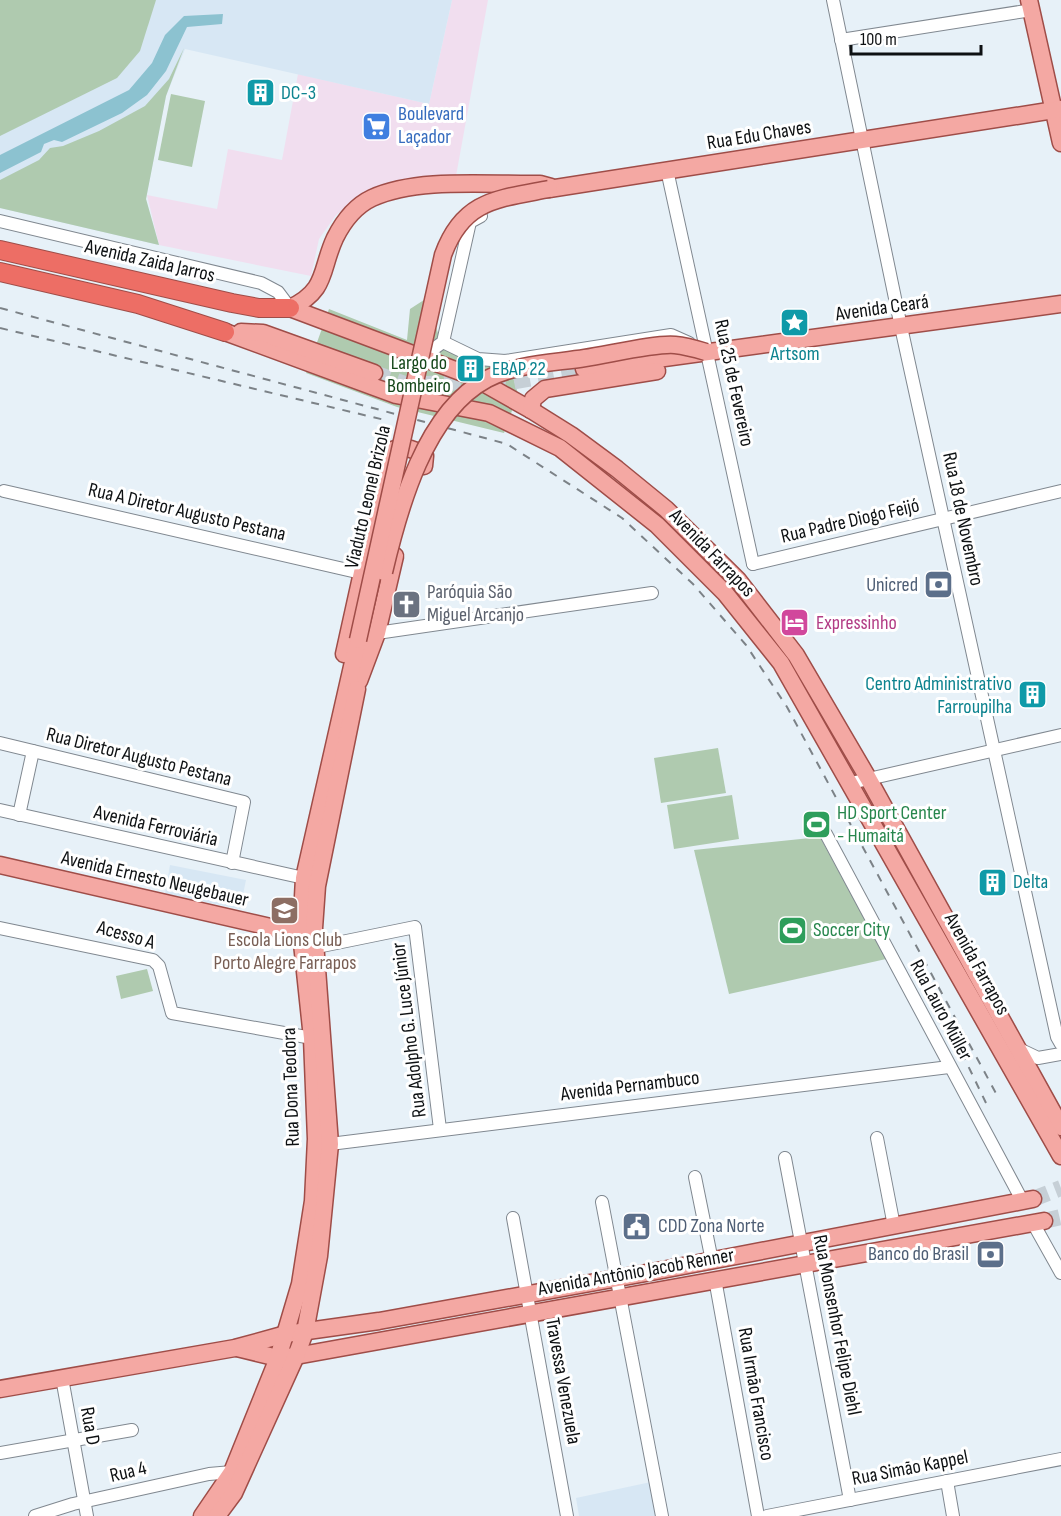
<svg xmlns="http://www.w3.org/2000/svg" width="1061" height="1516" viewBox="0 0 1061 1516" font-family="'Sofia Sans Condensed',sans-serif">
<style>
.commercial{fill:#f1deef}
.built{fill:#d7e7f4}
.green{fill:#afcaaf}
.water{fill:#8cc2d0}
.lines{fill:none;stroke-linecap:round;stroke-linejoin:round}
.major-tunnel{stroke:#c6cfd6;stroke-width:16;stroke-dasharray:16 8;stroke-linecap:butt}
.minor-casing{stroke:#808890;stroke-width:14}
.major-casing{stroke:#9f4d48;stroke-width:19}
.highway-casing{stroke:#9f4d48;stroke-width:20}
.minor{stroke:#fff;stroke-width:12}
.major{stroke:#f4a8a3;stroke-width:16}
.highway{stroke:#ed6e65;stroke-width:18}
.rail{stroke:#7c8287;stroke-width:2;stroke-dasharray:8 8;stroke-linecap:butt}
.major-bridge-casing{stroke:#9f4d48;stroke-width:19;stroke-linecap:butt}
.major-bridge{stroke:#f4a8a3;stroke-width:16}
.labels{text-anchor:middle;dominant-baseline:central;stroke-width:6;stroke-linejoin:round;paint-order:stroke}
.culture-label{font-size:20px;fill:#0d838f;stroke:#fff;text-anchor:start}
.shop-label{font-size:20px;fill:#366cbe;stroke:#fff;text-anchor:start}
.street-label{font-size:20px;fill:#0e1113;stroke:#fff}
.park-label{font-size:20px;fill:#144619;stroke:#fff}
.service-label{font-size:20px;fill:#4e5e75;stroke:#fff;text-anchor:end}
.worship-label{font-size:20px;fill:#5b616d;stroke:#fff;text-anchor:start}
.hotel-label{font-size:20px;fill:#b23c85;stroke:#fff;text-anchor:start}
.leisure-label{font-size:20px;fill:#27864d;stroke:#fff;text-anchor:start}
.education-label{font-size:20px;fill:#785e54;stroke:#fff}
</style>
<rect width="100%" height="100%" fill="#e7f1f8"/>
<path class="commercial" d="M452 0H488L456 176 417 178 387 183 370 190 336 215 319 239 311 276 159 245 147 195 217 209 228 149 282 160 298 74 429 104Z"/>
<g class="built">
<path d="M0 0H452L429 104 185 49 166 96 146 199 159 245 0 208Z"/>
<path d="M170 865 246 880 240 909 165 894Z"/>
<path d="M651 1482 658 1516H579L576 1498Z"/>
</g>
<g class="green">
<path d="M0 0H156L140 51 117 78 0 136Z"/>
<path d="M184 48 166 96 146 199 159 245 0 208V180L39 160 50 148 63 146 99 131 145 106 169 79Z"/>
<path d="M171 94 205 101 192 167 158 160Z"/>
<path d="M427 298 442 346C465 359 482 365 509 363L518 394 504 433 397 407 306 373 329 309 407 340 410 309Z"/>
<path d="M718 748 726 793 661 803 654 758Z"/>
<path d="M732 795 739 839 674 849 667 805Z"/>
<path d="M820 837 886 959 729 994 694 850Z"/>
<path d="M147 969 153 991 121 999 116 976Z"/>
</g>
<path class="water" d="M223 14 222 24 187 27 166 71 147 95 122 113 62 142 54 140 44 144 41 152 0 173V155L129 90 152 63 165 35 184 16Z"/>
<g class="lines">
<g class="major-tunnel">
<path d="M374 373 405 384H426L451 383 475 375 511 382 584 369"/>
<path d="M1033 1199 1061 1188"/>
<path d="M1044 1221 1061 1217"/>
</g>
<defs>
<g id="minor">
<path d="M833 0 901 327 1057 1037 1061 1044"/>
<path d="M841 40 1032 10"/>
<path d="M667 170 753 564"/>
<path d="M0 221 261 283 278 292 290 308"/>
<path d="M443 342 478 359 505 361 671 335 689 343"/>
<path d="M416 353 432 350 443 342 470 222 481 216"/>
<path d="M4 491 361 573"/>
<path d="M753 564 1061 491"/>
<path d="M377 633 652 593"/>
<path d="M0 743 244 802 232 863"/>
<path d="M851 783 1061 735"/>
<path d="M0 810 304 878"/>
<path d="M19 815 33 751"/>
<path d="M826 834 1023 1202"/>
<path d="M0 928 153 960 159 966 172 1013 312 1038"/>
<path d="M310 953 317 947 415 927 440 1129"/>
<path d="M1017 1048 1038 1058 1061 1054"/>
<path d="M877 1138 894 1226"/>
<path d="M323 1141 330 1144 949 1067"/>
<path d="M785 1158 850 1500"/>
<path d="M695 1177 712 1261"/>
<path d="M602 1202 662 1516"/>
<path d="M513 1218 567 1516"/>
<path d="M1033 1223 1061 1273"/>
<path d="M715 1279 758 1516"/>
<path d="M62 1378 87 1516"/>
<path d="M0 1453 132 1430"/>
<path d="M947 1481 953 1516"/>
<path d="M35 1516 73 1504 209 1474 232 1472"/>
<path d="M767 1516 1061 1459"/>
</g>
<g id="major">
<path d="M1029 0 1061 143"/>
<path d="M549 189 1061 109"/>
<path d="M290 308 471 376 531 410 571 435 617 469 666 509 738 580 796 655 868 778 1061 1127"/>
<path d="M290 308C328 290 320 270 335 238 343 222 355 206 372 198 418 177 489 185 540 184L551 187"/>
<path d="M225 332 396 395 489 413 560 448 657 525 725 593 781 663 1061 1156"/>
<path d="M241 332 263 333 374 373"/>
<path d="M584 369 1061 304"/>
<path d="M531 410 533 399 545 389 657 371"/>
<path d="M344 654 388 455C396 442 415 449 425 456L424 466"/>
<path d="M359 681 377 633 395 556"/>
<path d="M0 865 301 934 311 930"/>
<path d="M237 1348 278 1358 296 1356 1044 1221"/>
<path d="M0 1389 235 1348 286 1334 379 1321 657 1271 1033 1199"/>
<path d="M202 1516 232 1472 278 1358 300 1284 313 1201 316 1139 312 1038 301 934 304 878 358 640"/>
<path d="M217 1516 234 1493 296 1356 305 1332 319 1256 330 1144 314 928 317 886 357 689"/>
</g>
<g id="highway">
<path d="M0 250 232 303 259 308H290"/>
<path d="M0 272 138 304 225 332"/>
</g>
</defs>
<use href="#minor" class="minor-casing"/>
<use href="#major" class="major-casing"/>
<use href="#highway" class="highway-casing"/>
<use href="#minor" class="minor"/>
<use href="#major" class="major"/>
<use href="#highway" class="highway"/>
<g class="rail">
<path d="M0 308 507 444 622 518 693 584 746 645 787 707 998 1097"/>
<path d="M0 328 389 421"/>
<path d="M934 995 986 1103"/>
</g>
<defs>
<g id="major-bridge">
<path d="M384 572C399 508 425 412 487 379 515 364 553 363 585 358 607 355 656 343 675 345 686 346 696 349 706 352"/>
<path d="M358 640 443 255C463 200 497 199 549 189"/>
</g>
</defs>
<use href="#major-bridge" class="major-bridge-casing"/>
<use href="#major-bridge" class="major-bridge"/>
</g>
<defs>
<symbol id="building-square" viewBox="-11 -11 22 22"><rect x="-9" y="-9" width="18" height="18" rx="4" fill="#0f9aa8" stroke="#fff"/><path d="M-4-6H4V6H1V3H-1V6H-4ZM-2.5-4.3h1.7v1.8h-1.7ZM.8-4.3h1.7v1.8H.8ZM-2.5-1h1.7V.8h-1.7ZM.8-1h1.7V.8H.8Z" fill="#fff"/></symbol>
<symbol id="supermarket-square" viewBox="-11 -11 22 22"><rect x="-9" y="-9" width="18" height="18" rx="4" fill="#3f7fe0" stroke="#fff"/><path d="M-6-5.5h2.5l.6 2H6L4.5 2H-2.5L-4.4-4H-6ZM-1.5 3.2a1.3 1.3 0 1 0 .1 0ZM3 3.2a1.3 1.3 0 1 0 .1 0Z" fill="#fff"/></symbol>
<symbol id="sight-square" viewBox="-11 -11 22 22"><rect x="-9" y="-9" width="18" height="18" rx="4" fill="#0f9aa8" stroke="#fff"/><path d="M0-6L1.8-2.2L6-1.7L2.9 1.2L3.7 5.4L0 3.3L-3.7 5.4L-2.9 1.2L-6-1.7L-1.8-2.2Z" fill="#fff"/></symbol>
<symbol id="bank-square" viewBox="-11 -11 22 22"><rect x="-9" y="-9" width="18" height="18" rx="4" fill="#5c6f8a" stroke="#fff"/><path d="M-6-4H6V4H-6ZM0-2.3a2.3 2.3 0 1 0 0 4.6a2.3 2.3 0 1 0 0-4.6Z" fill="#fff"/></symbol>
<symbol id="church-square" viewBox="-11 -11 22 22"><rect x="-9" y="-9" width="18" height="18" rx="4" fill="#6b7280" stroke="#fff"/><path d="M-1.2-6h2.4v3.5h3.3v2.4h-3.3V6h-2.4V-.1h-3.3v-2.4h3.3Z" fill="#fff"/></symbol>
<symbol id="hotel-square" viewBox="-11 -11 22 22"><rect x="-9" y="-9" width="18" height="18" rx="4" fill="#d1479c" stroke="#fff"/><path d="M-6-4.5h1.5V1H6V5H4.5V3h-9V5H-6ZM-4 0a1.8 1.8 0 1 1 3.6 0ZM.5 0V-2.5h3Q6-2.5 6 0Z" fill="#fff"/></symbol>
<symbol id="stadium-square" viewBox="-11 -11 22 22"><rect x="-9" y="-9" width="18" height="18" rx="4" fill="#2e9e5b" stroke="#fff"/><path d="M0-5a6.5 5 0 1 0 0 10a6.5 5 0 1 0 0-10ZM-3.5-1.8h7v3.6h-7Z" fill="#fff"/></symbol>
<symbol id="school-square" viewBox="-11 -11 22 22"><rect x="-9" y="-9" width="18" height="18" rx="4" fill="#8d6e63" stroke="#fff"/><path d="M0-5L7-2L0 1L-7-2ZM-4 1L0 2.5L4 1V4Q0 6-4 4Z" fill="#fff"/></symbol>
<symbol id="civic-square" viewBox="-11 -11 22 22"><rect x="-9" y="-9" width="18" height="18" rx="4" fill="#5c6f8a" stroke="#fff"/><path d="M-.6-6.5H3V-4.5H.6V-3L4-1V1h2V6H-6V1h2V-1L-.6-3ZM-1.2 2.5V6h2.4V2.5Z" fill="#fff"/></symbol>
</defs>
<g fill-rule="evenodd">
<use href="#building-square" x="244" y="76" width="33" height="33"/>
<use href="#supermarket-square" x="360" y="110" width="33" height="33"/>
<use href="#sight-square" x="778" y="306" width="33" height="33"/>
<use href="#building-square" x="454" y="352" width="33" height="33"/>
<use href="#bank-square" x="922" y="568" width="33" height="33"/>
<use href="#church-square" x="390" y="588" width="33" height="33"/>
<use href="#hotel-square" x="778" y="606" width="33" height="33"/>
<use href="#building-square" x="1016" y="678" width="33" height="33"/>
<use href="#stadium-square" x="800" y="808" width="33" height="33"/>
<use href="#building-square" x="976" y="866" width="33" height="33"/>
<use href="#school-square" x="268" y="894" width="33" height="33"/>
<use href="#stadium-square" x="776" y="914" width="33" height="33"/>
<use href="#civic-square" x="620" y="1210" width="33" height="33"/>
<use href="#bank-square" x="974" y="1238" width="33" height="33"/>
</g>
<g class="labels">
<g class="culture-label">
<text x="281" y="93">DC-3</text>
<text x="795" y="354" text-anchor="middle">Artsom</text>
<text x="492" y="369">EBAP 22</text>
<text x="1012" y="684" text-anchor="end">Centro Administrativo<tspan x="1012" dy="23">Farroupilha</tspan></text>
<text x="1013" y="882">Delta</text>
</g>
<g class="shop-label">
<text x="398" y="114">Boulevard<tspan x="398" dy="23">Laçador</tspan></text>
</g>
<g class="street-label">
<text transform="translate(759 135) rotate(-9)">Rua Edu Chaves</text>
<text transform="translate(150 261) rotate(13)">Avenida Zaida Jarros</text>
<text transform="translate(882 308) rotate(-8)">Avenida Ceará</text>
<text transform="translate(734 383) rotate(78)">Rua 25 de Fevereiro</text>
<text transform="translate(368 497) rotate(-77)">Viaduto Leonel Brizola</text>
<text transform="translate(187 512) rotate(13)">Rua A Diretor Augusto Pestana</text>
<text transform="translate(963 519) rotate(78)">Rua 18 de Novembro</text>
<text transform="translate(850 521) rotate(-13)">Rua Padre Diogo Feijó</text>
<text transform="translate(712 553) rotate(46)">Avenida Farrapos</text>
<text transform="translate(139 757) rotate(14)">Rua Diretor Augusto Pestana</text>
<text transform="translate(156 826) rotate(13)">Avenida Ferroviária</text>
<text transform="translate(155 879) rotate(13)">Avenida Ernesto Neugebauer</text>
<text transform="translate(126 935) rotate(16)">Acesso A</text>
<text transform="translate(977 964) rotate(61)">Avenida Farrapos</text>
<text transform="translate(941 1010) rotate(62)">Rua Lauro Müller</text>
<text transform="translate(409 1030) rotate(-97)">Rua Adolpho G. Luce Júnior</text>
<text transform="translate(630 1086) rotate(-7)">Avenida Pernambuco</text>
<text transform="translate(291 1087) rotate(-92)">Rua Dona Teodora</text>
<text transform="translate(636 1272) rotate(-10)">Avenida Antônio Jacob Renner</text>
<text transform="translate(837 1325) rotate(79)">Rua Monsenhor Felipe Diehl</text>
<text transform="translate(563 1381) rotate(80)">Travessa Venezuela</text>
<text transform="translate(756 1394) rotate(80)">Rua Irmão Francisco</text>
<text transform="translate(90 1426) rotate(80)">Rua D</text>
<text transform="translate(910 1468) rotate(-11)">Rua Simão Kappel</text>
<text transform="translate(128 1472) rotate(-13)">Rua 4</text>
</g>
<g class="park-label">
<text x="419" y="363">Largo do<tspan x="419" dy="23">Bombeiro</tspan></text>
</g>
<g class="service-label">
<text x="918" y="585">Unicred</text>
<text x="658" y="1226" text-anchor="start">CDD Zona Norte</text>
<text x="969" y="1254">Banco do Brasil</text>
</g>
<g class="worship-label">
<text x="427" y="592">Paróquia São<tspan x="427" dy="23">Miguel Arcanjo</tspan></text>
</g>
<g class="hotel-label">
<text x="816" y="623">Expressinho</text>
</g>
<g class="leisure-label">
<text x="837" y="813">HD Sport Center<tspan x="837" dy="23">- Humaitá</tspan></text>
<text x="813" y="930">Soccer City</text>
</g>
<g class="education-label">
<text x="285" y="940">Escola Lions Club<tspan x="285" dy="23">Porto Alegre Farrapos</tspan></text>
</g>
</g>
<path d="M851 45v9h130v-9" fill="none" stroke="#0e1113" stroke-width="3"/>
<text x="860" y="45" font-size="18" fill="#0e1113" stroke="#ffffff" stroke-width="4.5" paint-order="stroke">100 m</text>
</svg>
